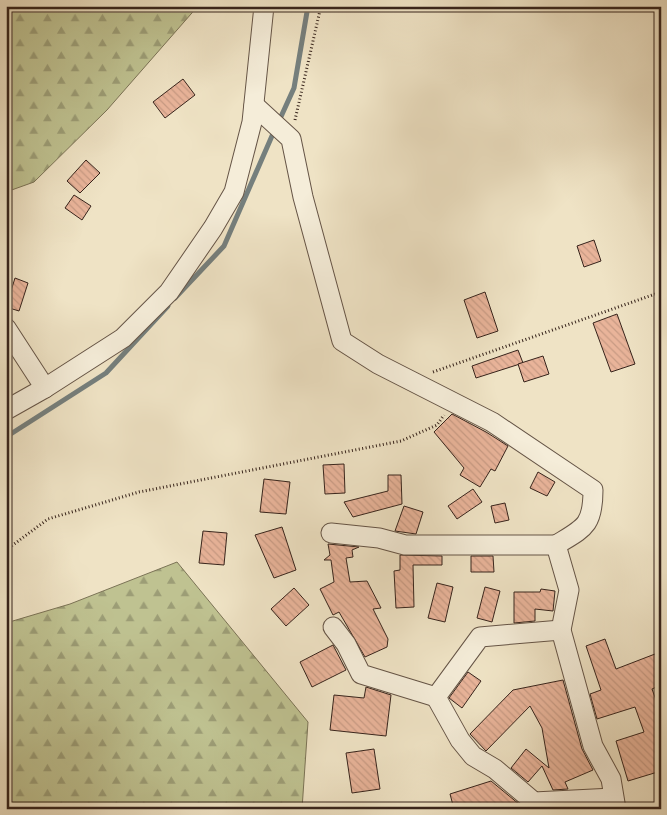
<svg xmlns="http://www.w3.org/2000/svg" width="667" height="815" viewBox="0 0 667 815" font-family="'IM FELL French Canon',serif">
<style>
.forest{fill:url(#forest-firs);stroke:#7b7356}
.lines{fill:none;stroke-linecap:round;stroke-linejoin:round}
.stream{stroke:#757f7d;stroke-width:5}
.building{fill:url(#building-back-hatch);stroke:#37241c}
.minor-casing{stroke:#655446;stroke-width:21}
.path{stroke:#37241c;stroke-width:3;stroke-dasharray:1 2.5;stroke-linecap:butt}
.minor{stroke:#f5edd9;stroke-width:19}
</style>
<defs>
<pattern id="forest-firs" width="22" height="20" patternUnits="userSpaceOnUse" patternTransform="scale(1.25)"><rect width="22" height="20" fill="#bfc291"/><path d="M5 1l3.5 6h-7zM16 11l3.5 6h-7z" fill="#9c9d76"/></pattern>
<pattern id="building-back-hatch" width="6" height="6" patternUnits="userSpaceOnUse" patternTransform="scale(1.25)"><rect width="6" height="6" fill="#e9b49a"/><path d="M-1 5l2 2M0 0l6 6M5-1l2 2" fill="none" stroke="#c89b84"/></pattern>
</defs>
<rect width="100%" height="100%" fill="#efe3c5"/>
<filter id="stains"><feTurbulence type="fractalNoise" baseFrequency=".004" numOctaves="4"/><feColorMatrix values="0 0 0 0 .2 0 0 0 0 .09 0 0 0 0 .02 0 0 0 .5 -.17"/></filter>
<radialGradient id="worn" r=".72"><stop offset=".6" stop-color="#630" stop-opacity="0"/><stop offset="1" stop-color="#630" stop-opacity=".3"/></radialGradient>
<g class="forest">
<path d="M6 6H198L107 110 34 182 6 192Z"/>
<path d="M177 562 308 722 302 809H6V623L70 604Z"/>
</g>
<g class="lines">
<g class="stream">
<path d="M279 121 294 88 308 6"/>
<path d="M175 298 224 246 275 129"/>
<path d="M6 437 106 373 168 306"/>
</g>
</g>
<g class="building">
<path d="M183 79 195 95 165 118 153 102Z"/>
<path d="M86 160 100 173 80 193 67 181Z"/>
<path d="M74 195 91 206 82 220 65 208Z"/>
<path d="M594 240 601 261 584 267 577 246Z"/>
<path d="M15 278 28 283 19 311 6 307Z"/>
<path d="M485 292 498 331 477 338 464 300Z"/>
<path d="M617 314 635 364 611 372 593 323Z"/>
<path d="M518 350 523 363 476 378 472 366Z"/>
<path d="M543 356 549 374 524 382 518 364Z"/>
<path d="M452 414 486 432 508 446 495 471 491 469 480 487 460 475 464 468 434 432Z"/>
<path d="M344 464 345 493 325 494 323 465Z"/>
<path d="M538 472 555 482 547 496 530 488Z"/>
<path d="M388 475H401L402 504 353 517 344 502 388 491Z"/>
<path d="M264 479 290 482 286 514 260 512Z"/>
<path d="M473 489 482 502 457 519 448 506Z"/>
<path d="M505 503 509 520 495 523 491 506Z"/>
<path d="M404 506 423 512 416 534 395 531Z"/>
<path d="M282 527 296 570 274 578 255 535Z"/>
<path d="M203 531 227 533 224 565 199 563Z"/>
<path d="M328 544 359 547 352 550 353 557 346 558 350 582 367 581 381 608 373 609 388 639 387 647 365 657 339 612 333 615 320 589 334 582 331 560H324L330 555Z"/>
<path d="M400 555 442 556V565H413L414 607 396 608 394 571 400 570Z"/>
<path d="M471 556H493L494 572H471Z"/>
<path d="M437 583 453 587 445 622 428 618Z"/>
<path d="M485 587 500 591 492 622 477 618Z"/>
<path d="M294 588 309 605 286 626 271 609Z"/>
<path d="M541 589 555 591 553 611 535 609V621L514 623V592H540Z"/>
<path d="M605 639 616 669 655 654 661 670V685L652 689 661 714V771L628 781 616 741 644 732 635 707 597 719 590 694 601 690 586 646Z"/>
<path d="M333 645 346 670 312 687 300 662Z"/>
<path d="M468 672 481 681 462 708 449 698Z"/>
<path d="M563 680 582 749 593 770 565 782 568 789 553 790 542 766 528 782 511 768 526 749 549 768 542 728 530 706 486 751 470 734 513 690Z"/>
<path d="M366 687 391 695 386 736 330 730 334 695 364 698Z"/>
<path d="M374 749 380 789 352 793 346 753Z"/>
<path d="M491 781 525 809H454L450 794Z"/>
</g>
<g class="lines">
<defs>
<g id="minor">
<path d="M254 105 291 139 303 197 342 341 378 364 492 422 593 490C593 526 584 528 556 545L569 590 561 630 593 746 611 779 616 809"/>
<path d="M6 328 45 388"/>
<path d="M6 410 45 388 123 338 169 292 213 228 234 192 252 122 264 6"/>
<path d="M331 533 379 538 405 545H556"/>
<path d="M333 627 346 644 361 674 436 697"/>
<path d="M561 630 480 637 436 697 460 740 473 756 495 769 534 802 613 798"/>
</g>
</defs>
<use href="#minor" class="minor-casing"/>
<g class="path">
<path d="M295 120 321 6"/>
<path d="M433 372 661 292"/>
<path d="M6 550 48 519 139 492 401 441 437 425 444 415"/>
</g>
<use href="#minor" class="minor"/>
</g>
<rect width="667" height="815" fill="none" stroke="#efe3c5" stroke-width="25"/>
<rect x="8" y="8" width="652" height="800" fill="none" stroke="#37241c" stroke-width="2.5"/>
<rect x="12" y="12" width="642" height="790" fill="none" stroke="#37241c"/>
<rect width="100%" height="100%" filter="url(#stains)"/>
<rect width="100%" height="100%" fill="url(#worn)"/>
</svg>
